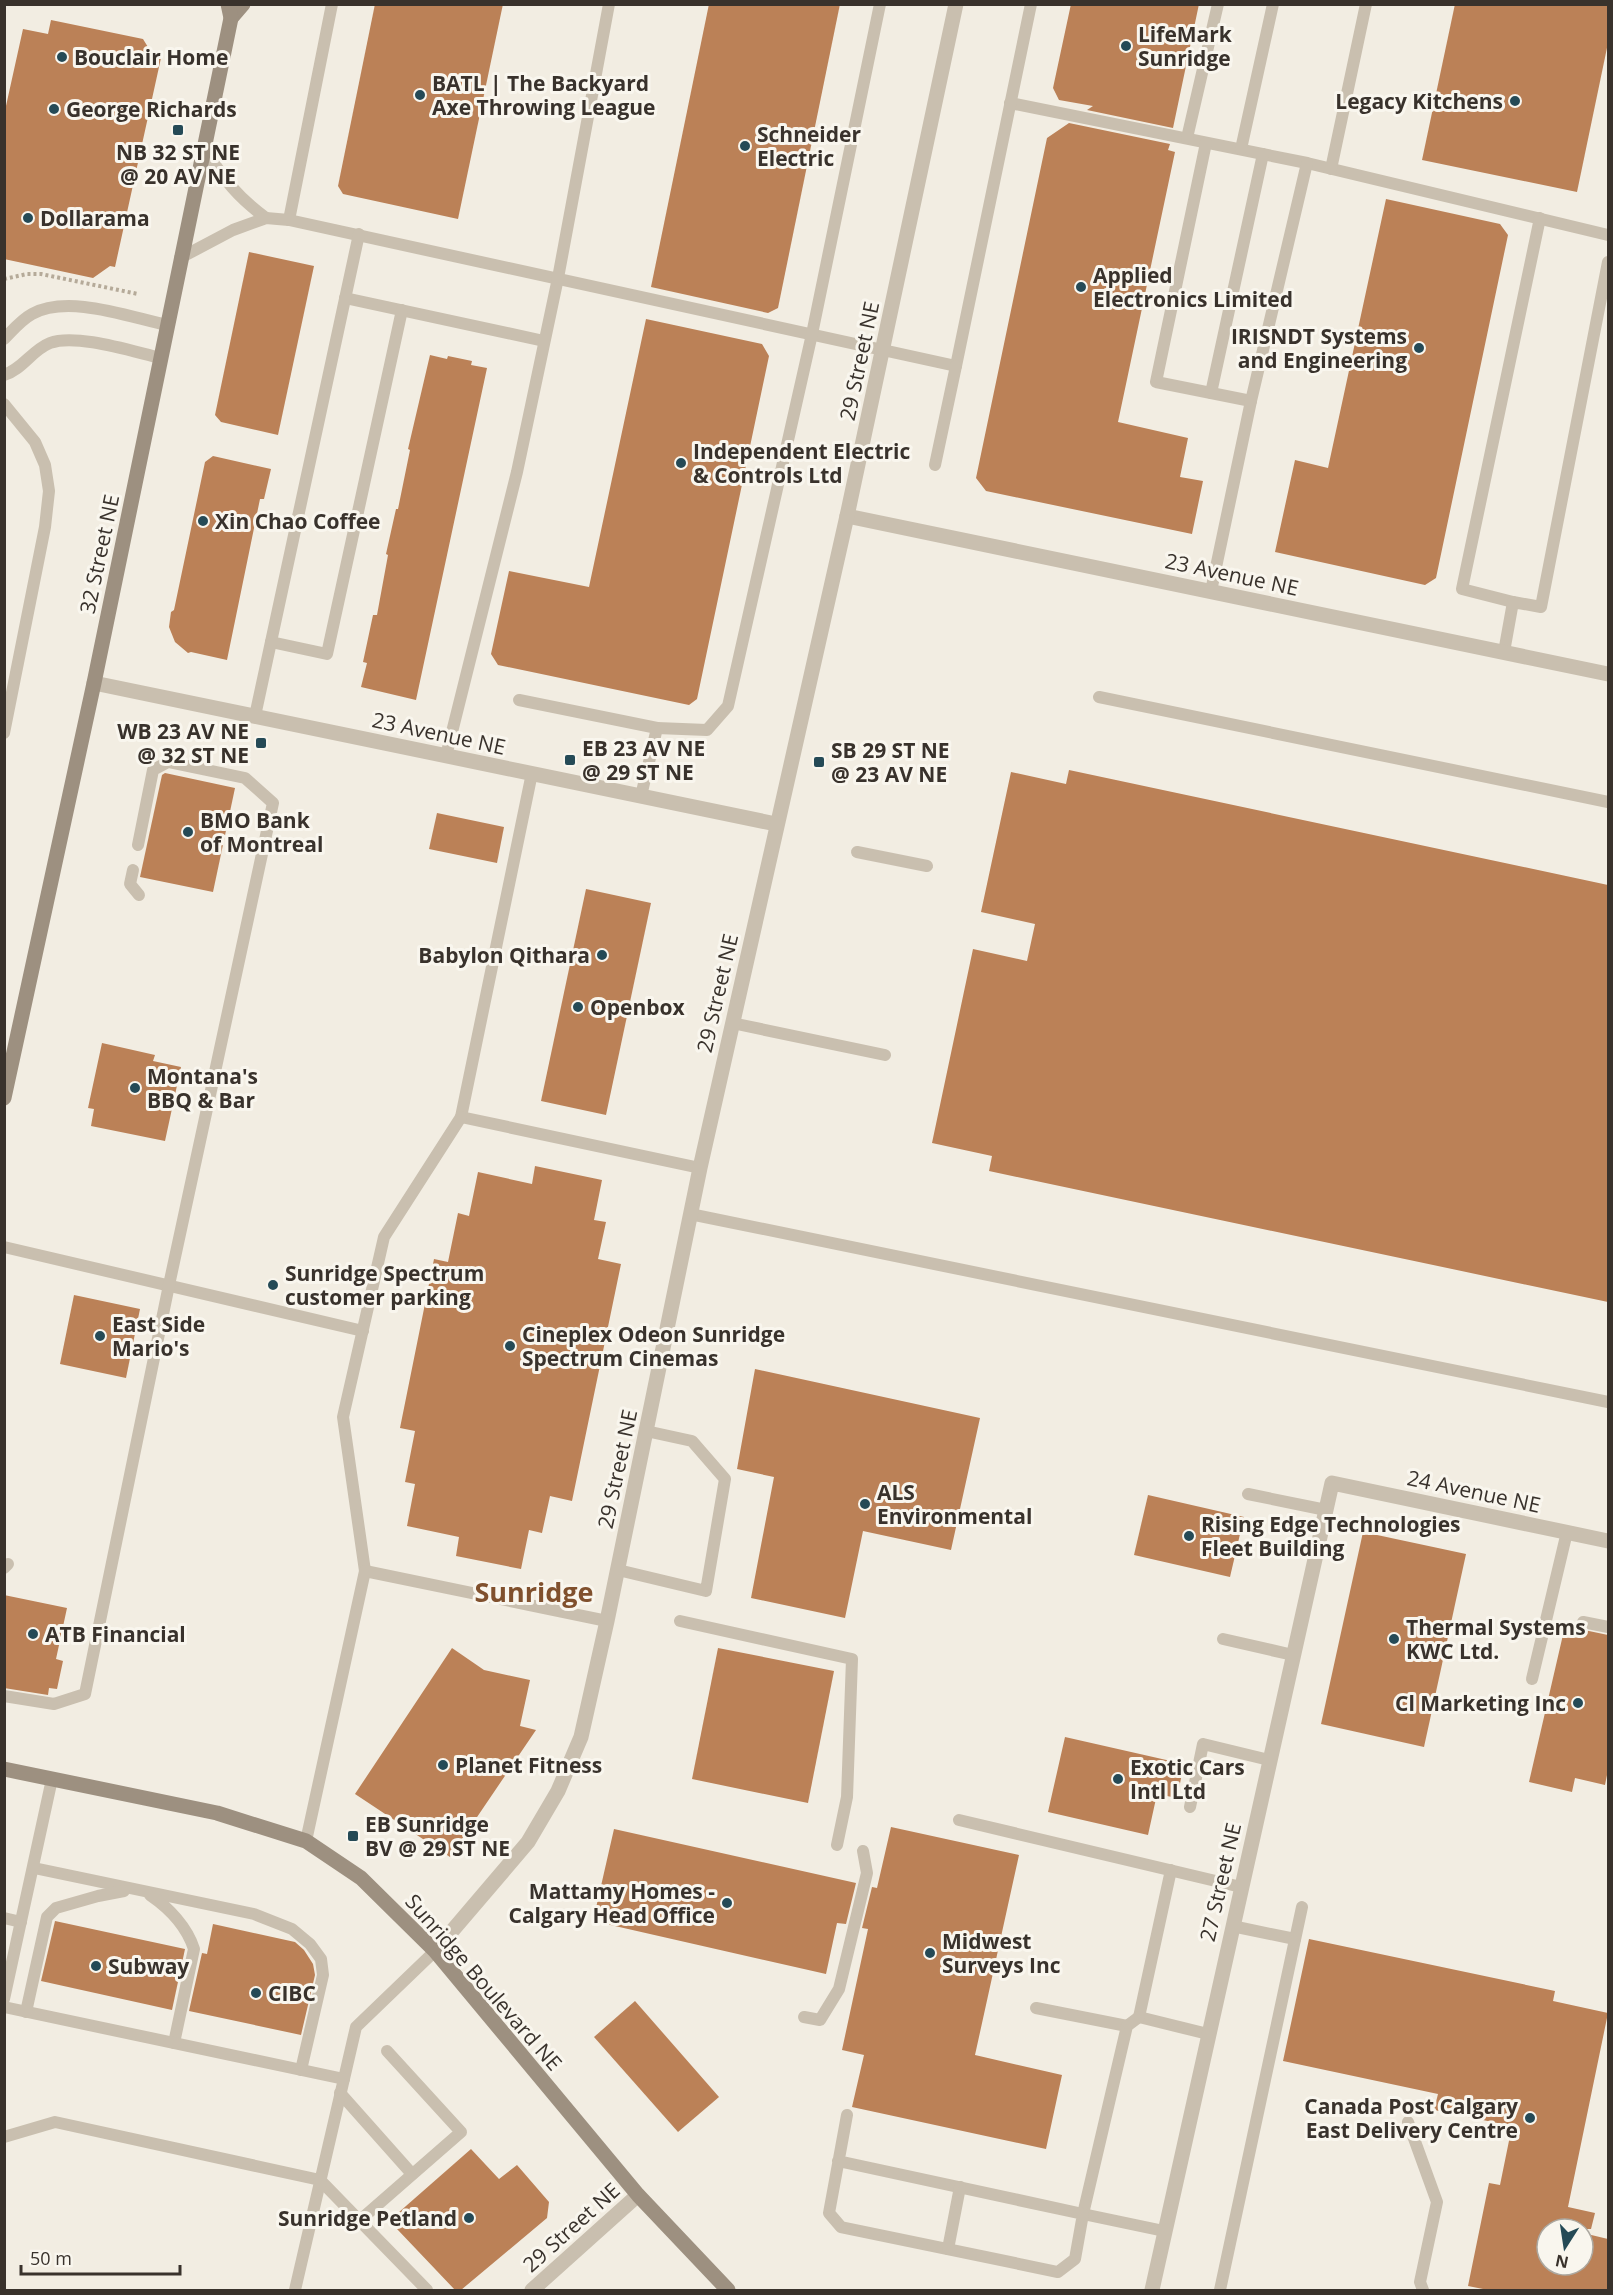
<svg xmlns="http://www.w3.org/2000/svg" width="1613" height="2295" viewBox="0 0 1613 2295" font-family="'Open Sans',sans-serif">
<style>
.building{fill:#bb8157}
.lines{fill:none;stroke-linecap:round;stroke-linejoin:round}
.path{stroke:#b5aa99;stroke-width:4;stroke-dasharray:3 3;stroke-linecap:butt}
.lane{stroke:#c9bfaf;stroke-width:12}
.street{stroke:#c9bfaf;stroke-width:15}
.secondary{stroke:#9d9080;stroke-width:15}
.poi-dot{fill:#254a56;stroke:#f9f6ee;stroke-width:2}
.labels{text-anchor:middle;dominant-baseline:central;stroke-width:6;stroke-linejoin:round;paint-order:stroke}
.poi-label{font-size:21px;font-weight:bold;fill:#39322c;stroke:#f9f6ee;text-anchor:start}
.street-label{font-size:21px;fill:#39322c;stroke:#f9f6ee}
.district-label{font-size:27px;font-weight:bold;fill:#80502d;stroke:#f9f6ee}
</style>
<rect width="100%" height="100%" fill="#f2ede2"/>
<g class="building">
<path d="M375 4H503L458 219 343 194 338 186Z"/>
<path d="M709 4H840L778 308 768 313 651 287Z"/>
<path d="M1071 4H1199L1173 128 1087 110 1093 106 1059 100 1053 88Z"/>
<path d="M1455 4H1608V43L1577 192 1422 160Z"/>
<path d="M51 20 143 39 154 57 161 58 115 267 110 266 93 278 4 259V115L23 29 48 34Z"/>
<path d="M1069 123 1170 144 1168 150 1175 152 1118 422 1188 438 1180 477 1203 481 1192 534 986 491 976 478 1047 138Z"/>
<path d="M1386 199 1500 224 1508 235 1436 578 1425 585 1275 552 1295 460 1328 468Z"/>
<path d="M249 252 314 266 278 435 221 422 215 415Z"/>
<path d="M646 319 762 344 769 356 697 699 689 705 498 665 491 654 509 571 589 587Z"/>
<path d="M430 355 447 359 448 356 472 361 471 365 487 368 416 700 361 687 367 663 363 662 373 615H377L388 555 386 554 396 509H398L410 450 408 449Z"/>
<path d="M213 456 271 469 264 499H260L227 660 191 652 188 653 175 642 169 627 171 612 174 610 205 462Z"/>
<path d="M1069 770 1608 885V1302L989 1171 992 1156 932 1143 973 949 1027 961 1035 924 981 912 1011 772 1066 784Z"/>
<path d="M165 773 235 788 213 892 140 877 162 775Z"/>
<path d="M437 813 504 827 497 863 429 849Z"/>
<path d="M586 889 651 903 606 1115 541 1101Z"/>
<path d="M102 1043 155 1055 153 1061 181 1067 165 1141 91 1126 94 1109 88 1108Z"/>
<path d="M535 1166 602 1180 594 1220 606 1222 598 1259 621 1264 572 1501 550 1496 542 1533 529 1530 521 1569 456 1556 459 1537 407 1526 415 1484 405 1482 415 1431 400 1428 434 1259 448 1262 458 1213 469 1216 478 1172 532 1184Z"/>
<path d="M74 1295 140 1309 126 1378 60 1364Z"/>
<path d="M755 1369 980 1418 951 1550 863 1531 845 1618 751 1598 774 1477 737 1469Z"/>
<path d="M1148 1495 1244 1517 1230 1577 1134 1555Z"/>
<path d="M1363 1532 1466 1554 1424 1747 1321 1724Z"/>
<path d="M4 1595 67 1608 56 1659 63 1661 57 1689 49 1688 48 1695 4 1688Z"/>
<path d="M1565 1626 1608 1635V1770L1605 1785 1575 1778 1572 1792 1529 1782Z"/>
<path d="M452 1648 484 1670 530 1680 520 1726 536 1730 450 1857 355 1794Z"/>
<path d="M718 1648 834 1671 808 1803 692 1779Z"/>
<path d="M1065 1737 1184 1764 1177 1798 1157 1794 1148 1835 1048 1812Z"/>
<path d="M891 1827 1019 1855 975 2055 1062 2075 1046 2149 852 2107 864 2055 842 2050 868 1929 862 1928 872 1887 877 1888Z"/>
<path d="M614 1829 856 1883 846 1924 837 1923 826 1974 593 1921Z"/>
<path d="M55 1921 185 1949 172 2010 41 1981Z"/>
<path d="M213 1924 295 1942 304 1950 313 1964 315 1975 301 2035 189 2011 202 1953 207 1954Z"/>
<path d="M1309 1939 1555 1991 1553 2001 1608 2013 1568 2207 1595 2213 1591 2229H1547V2265H1583V2233L1608 2239V2290H1488L1468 2286 1489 2183 1500 2185 1512 2126 1434 2110 1438 2094 1283 2061Z"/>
<path d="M635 2001 719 2097 678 2132 594 2037Z"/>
<path d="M471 2149 499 2179 517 2165 549 2202 547 2218 461 2290H455L397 2229 398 2213Z"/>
</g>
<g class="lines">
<path class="path" d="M4 279 27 274H41L138 294"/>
<g class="lane">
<path d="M1010 103 1307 163 1608 235"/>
<path d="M1187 138 1218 4"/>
<path d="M1206 143 1156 382 1211 393"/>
<path d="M1241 149 1273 4"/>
<path d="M205 150C226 181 235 195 266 218"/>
<path d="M1331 169 1366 4"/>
<path d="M289 220 332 4"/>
<path d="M180 258 233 230 266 218 289 220 956 366 1031 4"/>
<path d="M345 298 544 341"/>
<path d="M4 339C13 330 21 320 32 314 68 294 129 317 167 325"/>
<path d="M4 375C23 369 32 350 50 343 76 333 134 352 161 358"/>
<path d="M1251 401 1211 393 1263 154"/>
<path d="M4 404 35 442 45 465 49 491 45 527 4 733"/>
<path d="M935 465 956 366"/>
<path d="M1211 591 1251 401 1307 163"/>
<path d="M1513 602 1462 589 1540 218"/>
<path d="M271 642 327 654 402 310"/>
<path d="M1504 652 1513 602 1541 607 1608 262"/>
<path d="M1099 697 1608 802"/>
<path d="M519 700 657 728"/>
<path d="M255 716 359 234"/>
<path d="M446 756 517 472 558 278 609 4"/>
<path d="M532 773 461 1117 700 1168"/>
<path d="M641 796 657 728 707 730 728 706 812 334 880 4"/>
<path d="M857 852 927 866"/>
<path d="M133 870 130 884 139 895"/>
<path d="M732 1023 885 1055"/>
<path d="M690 1214 1608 1402"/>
<path d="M4 1247 363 1331"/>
<path d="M1248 1494 1326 1510"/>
<path d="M4 1568 8 1564"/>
<path d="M618 1570 706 1591 725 1479 692 1441 646 1431"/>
<path d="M365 1571 343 1417 384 1237 461 1117"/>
<path d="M680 1621 852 1659 847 1797 837 1845"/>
<path d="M1583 1622 1608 1627"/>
<path d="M1223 1639 1293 1655"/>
<path d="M1532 1679 1567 1532"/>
<path d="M4 1696 54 1704 85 1694 169 1285 273 803 245 778 168 762 153 770 138 845"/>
<path d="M1190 1807 1203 1744 1269 1760"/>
<path d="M959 1820 1241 1887"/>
<path d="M306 1841 365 1571 607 1621"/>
<path d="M34 1868 254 1914 292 1929 310 1944 321 1959 323 1975 301 2070"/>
<path d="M1171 1870 1139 2017 1208 2034"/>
<path d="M150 1895C169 1908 187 1927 194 1949L174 2043"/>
<path d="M4 1918 21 1922"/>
<path d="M1232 1926 1295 1939"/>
<path d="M4 1999 52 1779"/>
<path d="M4 2007 344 2079"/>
<path d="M1036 2008 1127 2026"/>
<path d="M26 2012 47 1917 56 1908 98 1896 124 1891"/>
<path d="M804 2017 820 2020 839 1989 867 1873 863 1851"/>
<path d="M1139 2017 1127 2026 1083 2214 1164 2231"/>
<path d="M340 2093 412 2174"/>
<path d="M1408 2122 1437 2202 1420 2282 1423 2290"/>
<path d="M4 2137 55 2122 320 2180 427 2290"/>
<path d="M838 2161 1083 2214 1075 2259 1058 2272 841 2227 829 2213 847 2115"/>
<path d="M359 2221 461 2132 387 2051"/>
<path d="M948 2249 960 2187"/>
<path d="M295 2290 356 2027 435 1951"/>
<path d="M1220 2290 1302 1907"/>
</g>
<g class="street">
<path d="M847 516 1608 674"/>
<path d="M94 683 776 824"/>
<path d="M435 1951 528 1842 558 1791 581 1737 607 1621 700 1168 847 516 956 4"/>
<path d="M532 2290 638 2195"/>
<path d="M1152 2290 1332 1483 1608 1541"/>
</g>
<g class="secondary">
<path d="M231 18 243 4"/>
<path d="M4 1098 94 683 231 18 228 4"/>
<path d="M4 1769 217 1813 306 1841 361 1878 435 1951 638 2195 728 2290"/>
</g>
</g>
<g class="poi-dot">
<circle cx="1126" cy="46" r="6"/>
<circle cx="62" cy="57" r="6"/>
<circle cx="420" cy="95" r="6"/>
<circle cx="1515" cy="101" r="6"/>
<circle cx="54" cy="109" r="6"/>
<rect x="172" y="124" width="12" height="12" rx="3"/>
<circle cx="745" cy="146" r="6"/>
<circle cx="28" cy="218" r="6"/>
<circle cx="1081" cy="287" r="6"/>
<circle cx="1419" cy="348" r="6"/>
<circle cx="681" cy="463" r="6"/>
<circle cx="203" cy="521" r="6"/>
<rect x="255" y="737" width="12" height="12" rx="3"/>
<rect x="564" y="754" width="12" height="12" rx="3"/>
<rect x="813" y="756" width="12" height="12" rx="3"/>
<circle cx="188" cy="832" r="6"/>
<circle cx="602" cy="955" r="6"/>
<circle cx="578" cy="1007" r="6"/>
<circle cx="135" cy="1088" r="6"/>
<circle cx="273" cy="1285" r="6"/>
<circle cx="100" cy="1336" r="6"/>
<circle cx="510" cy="1346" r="6"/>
<circle cx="865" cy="1504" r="6"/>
<circle cx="1189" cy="1536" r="6"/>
<circle cx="33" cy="1634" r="6"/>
<circle cx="1394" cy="1639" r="6"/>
<circle cx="1578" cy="1703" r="6"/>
<circle cx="443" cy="1765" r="6"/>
<circle cx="1118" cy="1779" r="6"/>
<rect x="347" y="1830" width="12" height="12" rx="3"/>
<circle cx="727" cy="1903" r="6"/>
<circle cx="930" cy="1953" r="6"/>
<circle cx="96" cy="1966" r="6"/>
<circle cx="256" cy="1993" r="6"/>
<circle cx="1530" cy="2118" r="6"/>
<circle cx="469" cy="2218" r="6"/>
</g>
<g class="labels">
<g class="poi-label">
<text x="1138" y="34">LifeMark<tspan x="1138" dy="24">Sunridge</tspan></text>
<text x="74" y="57">Bouclair Home</text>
<text x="432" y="83">BATL | The Backyard<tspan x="432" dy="24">Axe Throwing League</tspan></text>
<text x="1503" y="101" text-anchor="end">Legacy Kitchens</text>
<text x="66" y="109">George Richards</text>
<text x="757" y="134">Schneider<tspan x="757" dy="24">Electric</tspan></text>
<text x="178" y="152" text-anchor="middle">NB 32 ST NE<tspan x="178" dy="24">@ 20 AV NE</tspan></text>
<text x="40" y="218">Dollarama</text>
<text x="1093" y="275">Applied<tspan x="1093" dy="24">Electronics Limited</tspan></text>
<text x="1407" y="336" text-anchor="end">IRISNDT Systems<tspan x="1407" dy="24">and Engineering</tspan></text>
<text x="693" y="451">Independent Electric<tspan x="693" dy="24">&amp; Controls Ltd</tspan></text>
<text x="215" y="521">Xin Chao Coffee</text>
<text x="249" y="731" text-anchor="end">WB 23 AV NE<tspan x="249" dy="24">@ 32 ST NE</tspan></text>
<text x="582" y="748">EB 23 AV NE<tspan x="582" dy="24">@ 29 ST NE</tspan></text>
<text x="831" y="750">SB 29 ST NE<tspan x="831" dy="24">@ 23 AV NE</tspan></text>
<text x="200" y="820">BMO Bank<tspan x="200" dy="24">of Montreal</tspan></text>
<text x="590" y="955" text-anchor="end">Babylon Qithara</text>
<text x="590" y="1007">Openbox</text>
<text x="147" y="1076">Montana's<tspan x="147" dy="24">BBQ &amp; Bar</tspan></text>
<text x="285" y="1273">Sunridge Spectrum<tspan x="285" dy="24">customer parking</tspan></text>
<text x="112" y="1324">East Side<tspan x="112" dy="24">Mario's</tspan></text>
<text x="522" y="1334">Cineplex Odeon Sunridge<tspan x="522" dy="24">Spectrum Cinemas</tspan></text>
<text x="877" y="1492">ALS<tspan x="877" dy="24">Environmental</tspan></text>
<text x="1201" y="1524">Rising Edge Technologies<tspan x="1201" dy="24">Fleet Building</tspan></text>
<text x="1406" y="1627">Thermal Systems<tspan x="1406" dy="24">KWC Ltd.</tspan></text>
<text x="45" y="1634">ATB Financial</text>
<text x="1566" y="1703" text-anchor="end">Cl Marketing Inc</text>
<text x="455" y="1765">Planet Fitness</text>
<text x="1130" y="1767">Exotic Cars<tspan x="1130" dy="24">Intl Ltd</tspan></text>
<text x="365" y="1824">EB Sunridge<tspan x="365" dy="24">BV @ 29 ST NE</tspan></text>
<text x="715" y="1891" text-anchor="end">Mattamy Homes -<tspan x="715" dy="24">Calgary Head Office</tspan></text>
<text x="942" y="1941">Midwest<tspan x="942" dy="24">Surveys Inc</tspan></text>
<text x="108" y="1966">Subway</text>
<text x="268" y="1993">CIBC</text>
<text x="1518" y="2106" text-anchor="end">Canada Post Calgary<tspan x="1518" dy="24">East Delivery Centre</tspan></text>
<text x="457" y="2218" text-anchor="end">Sunridge Petland</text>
</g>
<g class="street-label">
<text transform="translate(859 361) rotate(-78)">29 Street NE</text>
<text transform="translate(99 554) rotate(-78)">32 Street NE</text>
<text transform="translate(1232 574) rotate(12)">23 Avenue NE</text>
<text transform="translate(439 733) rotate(12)">23 Avenue NE</text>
<text transform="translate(717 993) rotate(-77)">29 Street NE</text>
<text transform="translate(617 1469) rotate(-78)">29 Street NE</text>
<text transform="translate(1474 1491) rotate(12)">24 Avenue NE</text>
<text transform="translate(1220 1882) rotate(-77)">27 Street NE</text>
<text transform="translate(484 1982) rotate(49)">Sunridge Boulevard NE</text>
<text transform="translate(571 2227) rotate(-42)">29 Street NE</text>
</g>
<g class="district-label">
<text x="534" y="1591">Sunridge</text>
</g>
</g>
<rect width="1613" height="2295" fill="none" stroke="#39322c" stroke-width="12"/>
<g transform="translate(1565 2247) rotate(192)"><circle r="28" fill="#f9f6ee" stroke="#aca8a0" stroke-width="1.5"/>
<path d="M0-4.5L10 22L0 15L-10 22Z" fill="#254a56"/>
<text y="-9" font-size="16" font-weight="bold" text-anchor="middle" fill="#39322c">N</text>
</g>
<path d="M21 2265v9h159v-9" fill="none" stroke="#39322c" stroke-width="3"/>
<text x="30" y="2265" font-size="18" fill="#39322c" stroke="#f9f6ee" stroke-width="4.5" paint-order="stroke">50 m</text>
</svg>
